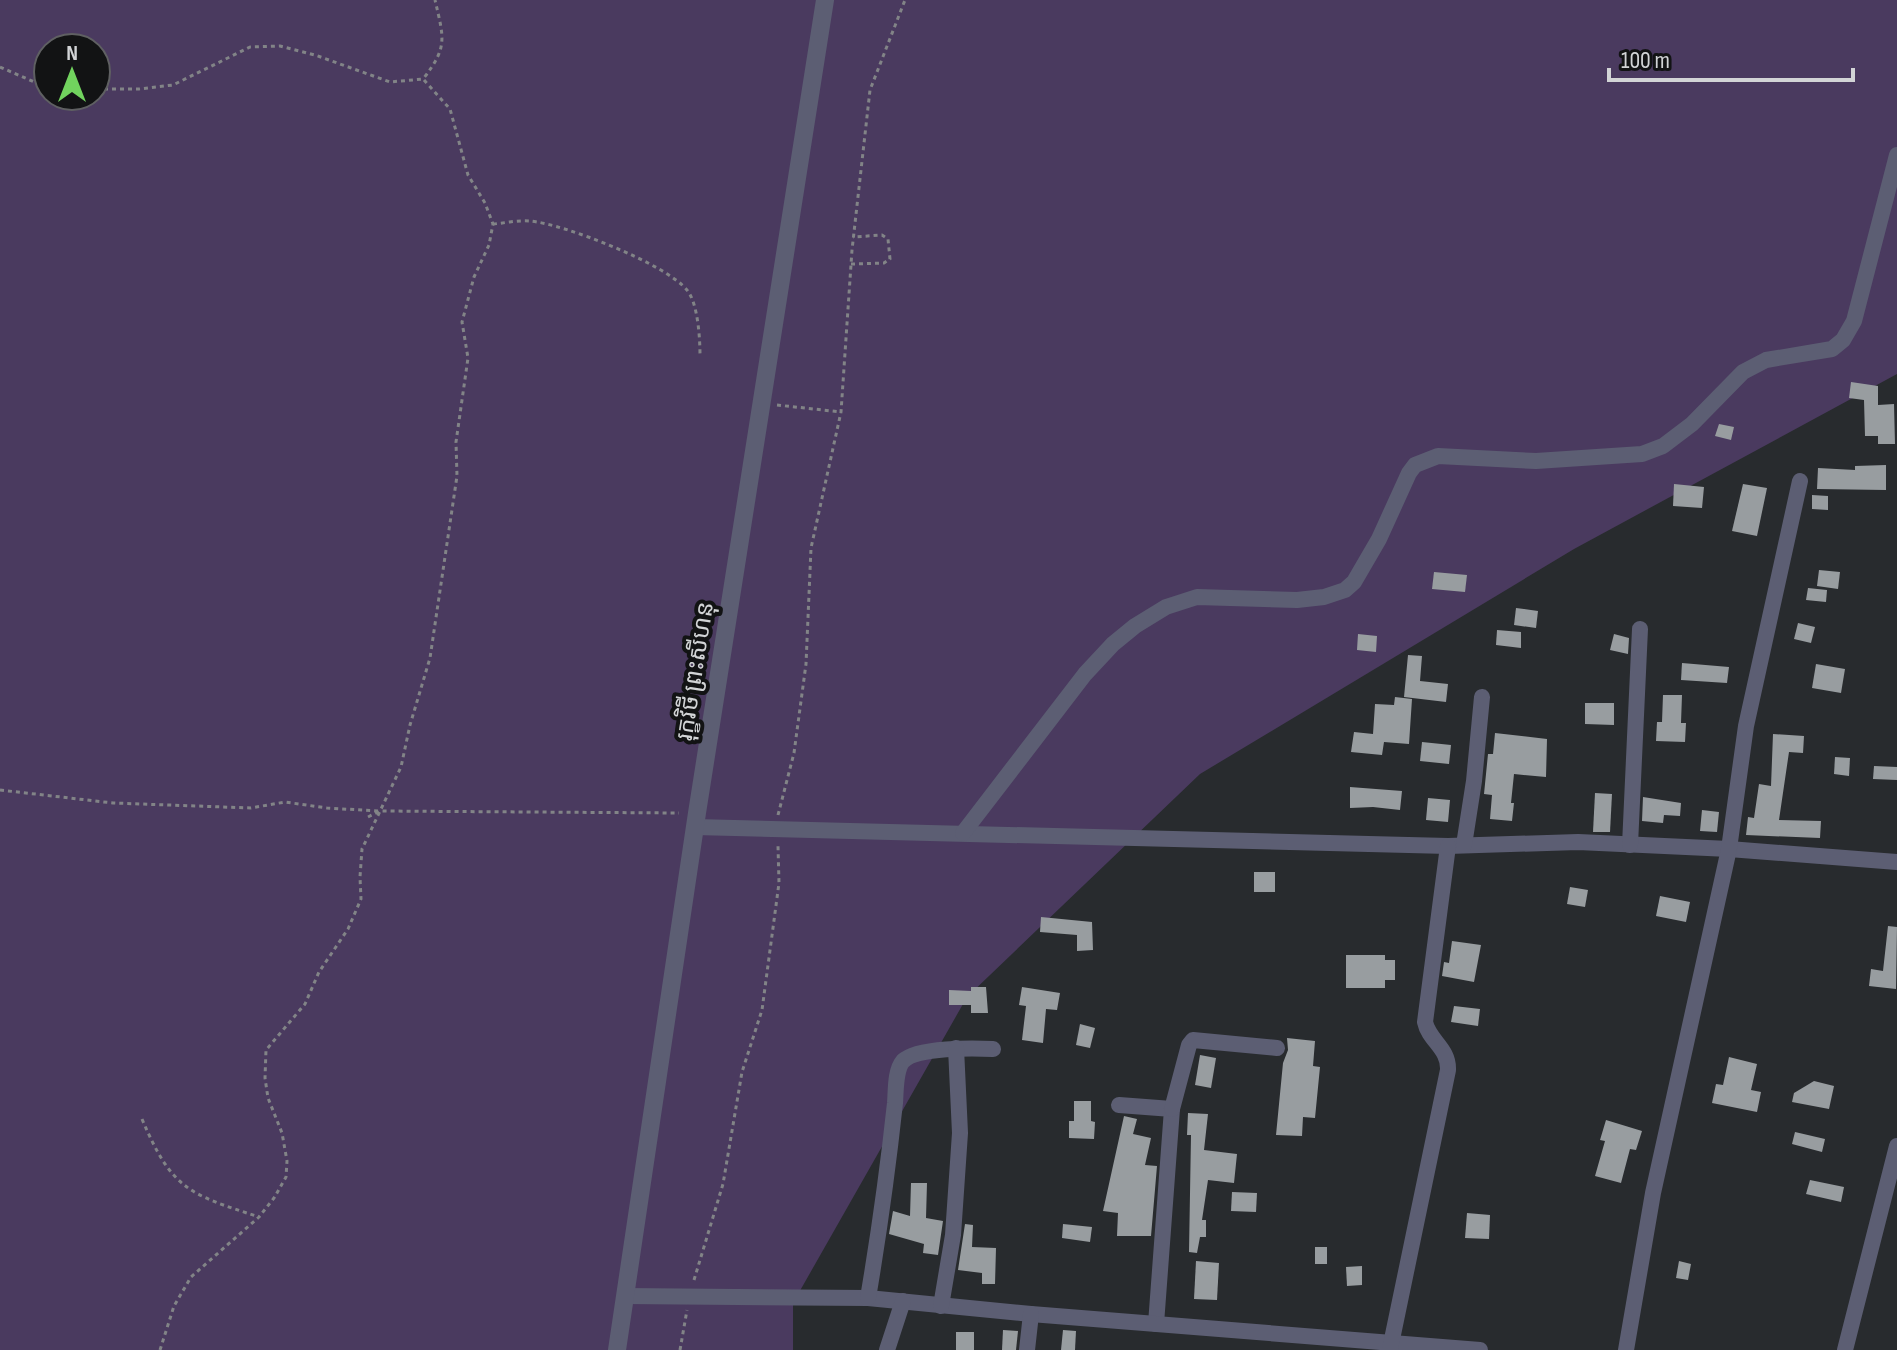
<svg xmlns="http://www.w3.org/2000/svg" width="1897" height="1350" viewBox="0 0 1897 1350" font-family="'Sofia Sans Condensed','Noto Sans Khmer',sans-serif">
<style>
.green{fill:#4a3a5f;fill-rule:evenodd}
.building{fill:#989da0}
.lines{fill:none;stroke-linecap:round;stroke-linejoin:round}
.path{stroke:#828487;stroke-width:3;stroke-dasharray:4 4;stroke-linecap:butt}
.minor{stroke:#5c5e73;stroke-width:16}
.tertiary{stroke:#5c5e73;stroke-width:18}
.labels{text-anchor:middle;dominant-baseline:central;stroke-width:8;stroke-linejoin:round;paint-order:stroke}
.street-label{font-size:24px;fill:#d2d4d6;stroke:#121314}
</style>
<rect width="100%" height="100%" fill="#282b2e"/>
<path class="green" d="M0 0H1897V374L1574 549 1200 774 967 997 793 1303V1350H0ZM48 48H96V96H48Z"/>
<g class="building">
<path d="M1851 382 1878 386V405L1894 404 1895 444H1878V436H1865L1864 400 1849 398Z"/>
<path d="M1719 424 1734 427 1731 440 1715 436Z"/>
<path d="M1886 465V490L1817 489 1818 468 1855 470V466Z"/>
<path d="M1674 484 1704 487 1702 508 1673 506Z"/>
<path d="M1743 484 1767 488 1757 536 1732 531Z"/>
<path d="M1812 495 1828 496V510L1812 509Z"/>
<path d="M1819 570 1840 572 1838 589 1817 586Z"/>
<path d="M1434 572 1467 575 1465 592 1432 589Z"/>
<path d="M1808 588 1827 590 1826 602 1806 600Z"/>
<path d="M1516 608 1538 611 1536 628 1514 625Z"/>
<path d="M1798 623 1815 627 1811 643 1794 639Z"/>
<path d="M1497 630 1521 632V648L1496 645Z"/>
<path d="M1358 634 1377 636 1376 652 1357 650Z"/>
<path d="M1614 634 1629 638 1628 654 1610 650Z"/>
<path d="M1408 655 1422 656 1420 681 1448 684 1446 702 1404 697Z"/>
<path d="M1682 663 1729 667 1727 683 1681 680Z"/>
<path d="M1816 664 1845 669 1841 693 1812 688Z"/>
<path d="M1663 695H1682L1681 723H1686L1685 742 1656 741 1657 722H1662Z"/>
<path d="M1395 697 1412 699 1409 744 1384 742 1382 755 1351 752 1354 732 1373 734 1375 704 1394 705Z"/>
<path d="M1585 703H1614V725L1585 724Z"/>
<path d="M1495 733 1547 739 1546 777 1514 774 1511 803H1514L1512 821 1490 819 1492 795 1484 794 1488 754H1493Z"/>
<path d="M1773 734 1804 736 1803 753 1789 752 1779 820 1821 821 1820 838 1746 835 1748 817 1754 818 1759 784 1771 786Z"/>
<path d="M1422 742 1451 745 1449 764 1420 761Z"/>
<path d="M1835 757 1850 758 1849 776 1834 774Z"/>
<path d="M1874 766 1897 767V780L1873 779Z"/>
<path d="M1350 787 1402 791 1400 810 1373 807 1350 808Z"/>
<path d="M1595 793 1612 794 1610 832H1593Z"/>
<path d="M1643 797 1681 803 1680 816 1664 815 1663 823 1642 821Z"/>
<path d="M1428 798 1450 800 1448 822 1426 820Z"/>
<path d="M1702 810 1719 812 1717 832 1700 831Z"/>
<rect x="1254" y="872" width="21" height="20"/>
<path d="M1570 887 1588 890 1585 907 1567 904Z"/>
<path d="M1660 896 1690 902 1686 922 1656 916Z"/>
<path d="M1041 917 1092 922 1093 950 1077 951V935L1040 932Z"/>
<path d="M1888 926 1897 927 1896 989 1869 986 1871 969 1883 971Z"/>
<path d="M1452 941 1481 945 1474 982 1442 976 1444 962 1449 963Z"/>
<path d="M1346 955H1385V960H1395V980H1385V988H1346Z"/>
<path d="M971 987H986L988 1013H971V1005H949V990L971 991Z"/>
<path d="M1022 987 1060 993 1057 1010 1046 1009 1043 1043 1022 1040 1026 1006 1019 1005Z"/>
<path d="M1454 1006 1480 1009 1478 1026 1451 1022Z"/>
<path d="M1080 1024 1095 1028 1090 1048 1076 1045Z"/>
<path d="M1287 1038 1315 1041 1313 1066 1320 1067 1315 1118 1303 1117 1302 1136 1276 1135 1283 1063 1288 1050Z"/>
<path d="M1200 1055 1216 1058 1211 1088 1195 1085Z"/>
<path d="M1729 1057 1757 1064 1751 1090 1761 1092 1757 1112 1712 1103 1716 1084 1723 1085Z"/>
<path d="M1814 1081 1834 1086 1829 1109 1792 1102 1794 1093Z"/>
<path d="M1074 1101H1091V1121L1095 1122 1094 1139 1069 1138V1121H1074Z"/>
<path d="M1188 1113 1208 1114 1204 1150 1237 1154 1234 1183 1208 1180 1202 1220H1206V1237H1200L1197 1253 1189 1252 1191 1135H1187Z"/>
<path d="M1124 1116 1137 1119 1133 1134 1151 1138 1145 1165 1157 1166 1151 1236H1117L1118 1213 1103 1211Z"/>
<path d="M1606 1120 1642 1131 1636 1150 1630 1149 1621 1183 1595 1176 1605 1141 1600 1140Z"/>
<path d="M1795 1132 1825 1139 1822 1152 1792 1144Z"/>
<path d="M1810 1180 1844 1187 1841 1202 1806 1194Z"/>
<path d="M911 1183H927L926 1218 943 1221 938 1255 923 1253 924 1244 889 1234 893 1211 910 1216Z"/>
<path d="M1232 1192 1257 1193 1256 1212 1231 1211Z"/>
<path d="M1467 1213 1490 1215 1489 1239 1465 1238Z"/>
<path d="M965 1224 973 1225 972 1247 996 1248 995 1284H982V1273L958 1270Z"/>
<path d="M1063 1224 1092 1227 1090 1242 1062 1238Z"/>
<rect x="1315" y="1247" width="12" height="17"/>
<path d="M1196 1261 1219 1263 1217 1300 1194 1299Z"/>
<path d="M1679 1261 1691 1264 1688 1280 1676 1278Z"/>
<path d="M1362 1266V1285L1347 1286 1346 1267Z"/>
<path d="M1003 1330 1018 1331 1016 1350H1002Z"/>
<path d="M1063 1330 1076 1331 1075 1350H1061Z"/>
<rect x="956" y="1332" width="18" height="18"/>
</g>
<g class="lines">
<g class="path">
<path d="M0 67 48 88"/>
<path d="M96 89H139L173 85 250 47 280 46 315 55 390 82 423 79"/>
<path d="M493 224C505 223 518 220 530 221 564 224 666 264 687 290 698 303 700 339 700 355"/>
<path d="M851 264 884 263 890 259 888 239 882 235 853 237"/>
<path d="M777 405 841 412"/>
<path d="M0 790 113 803 251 808 285 802 327 808 378 811"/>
<path d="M778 815 794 753 806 664 811 548 841 412 852 250 870 90 905 0"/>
<path d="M368 817 380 811 679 813"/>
<path d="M142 1119C172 1190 189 1194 259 1217"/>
<path d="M694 1280 723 1184 742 1072 762 1010 779 883 778 846"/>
<path d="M160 1350 174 1306 191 1277 259 1217 274 1198 286 1177 287 1161 282 1133 268 1098 265 1078 266 1050 305 1004 319 972 348 929 361 899 360 877 362 849 401 767 410 725 430 658 457 476 456 442 468 358 462 322 474 277 489 245 493 224 485 203 468 175 450 109 423 79C448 47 444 39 435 0"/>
<path d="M680 1350 687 1310"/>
</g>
<g class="minor">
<path d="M695 827 1448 846 1578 842 1729 849 1897 862"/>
<path d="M963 833 1085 674 1113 644 1135 626 1166 607 1197 597 1297 600 1324 597 1345 590 1354 582 1379 539 1409 473 1415 465 1438 456 1536 461 1642 454 1663 446 1692 424 1743 372 1766 360 1832 349 1843 340 1854 321 1897 155"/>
<path d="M1464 845 1474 781 1482 697"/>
<path d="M1630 845 1640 629"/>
<path d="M1119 1105 1172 1109 1156 1324"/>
<path d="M1172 1109 1189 1045 1193 1040 1277 1048"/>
<path d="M625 1296 868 1298 1031 1314 1480 1350"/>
<path d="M868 1298C879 1233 888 1168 895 1103 896 1091 895 1070 903 1061 917 1047 974 1048 993 1049"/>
<path d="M941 1306 953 1235 960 1133 956 1048"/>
<path d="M1390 1349 1448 1070C1449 1048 1429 1041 1425 1022L1448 846"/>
<path d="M887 1350 903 1301"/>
<path d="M1027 1350 1031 1314"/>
<path d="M1626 1350 1653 1193 1729 849 1746 726 1800 481"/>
<path d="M1845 1350 1897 1146"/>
</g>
<path class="tertiary" d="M617 1350 697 813 825 0"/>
</g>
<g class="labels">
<g class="street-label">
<text transform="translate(695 671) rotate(-81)">រុក្ខវិថី ព្រះសីហនុ</text>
</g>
</g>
<g transform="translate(72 72)"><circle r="38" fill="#121314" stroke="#5f6062" stroke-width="2"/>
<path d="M0-6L14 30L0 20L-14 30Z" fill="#71d35e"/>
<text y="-12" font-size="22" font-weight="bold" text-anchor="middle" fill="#d2d4d6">N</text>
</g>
<path d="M1609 68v12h244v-12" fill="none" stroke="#d2d4d6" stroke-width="4"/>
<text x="1621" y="68" font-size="24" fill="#d2d4d6" stroke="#121314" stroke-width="6" paint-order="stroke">100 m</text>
</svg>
